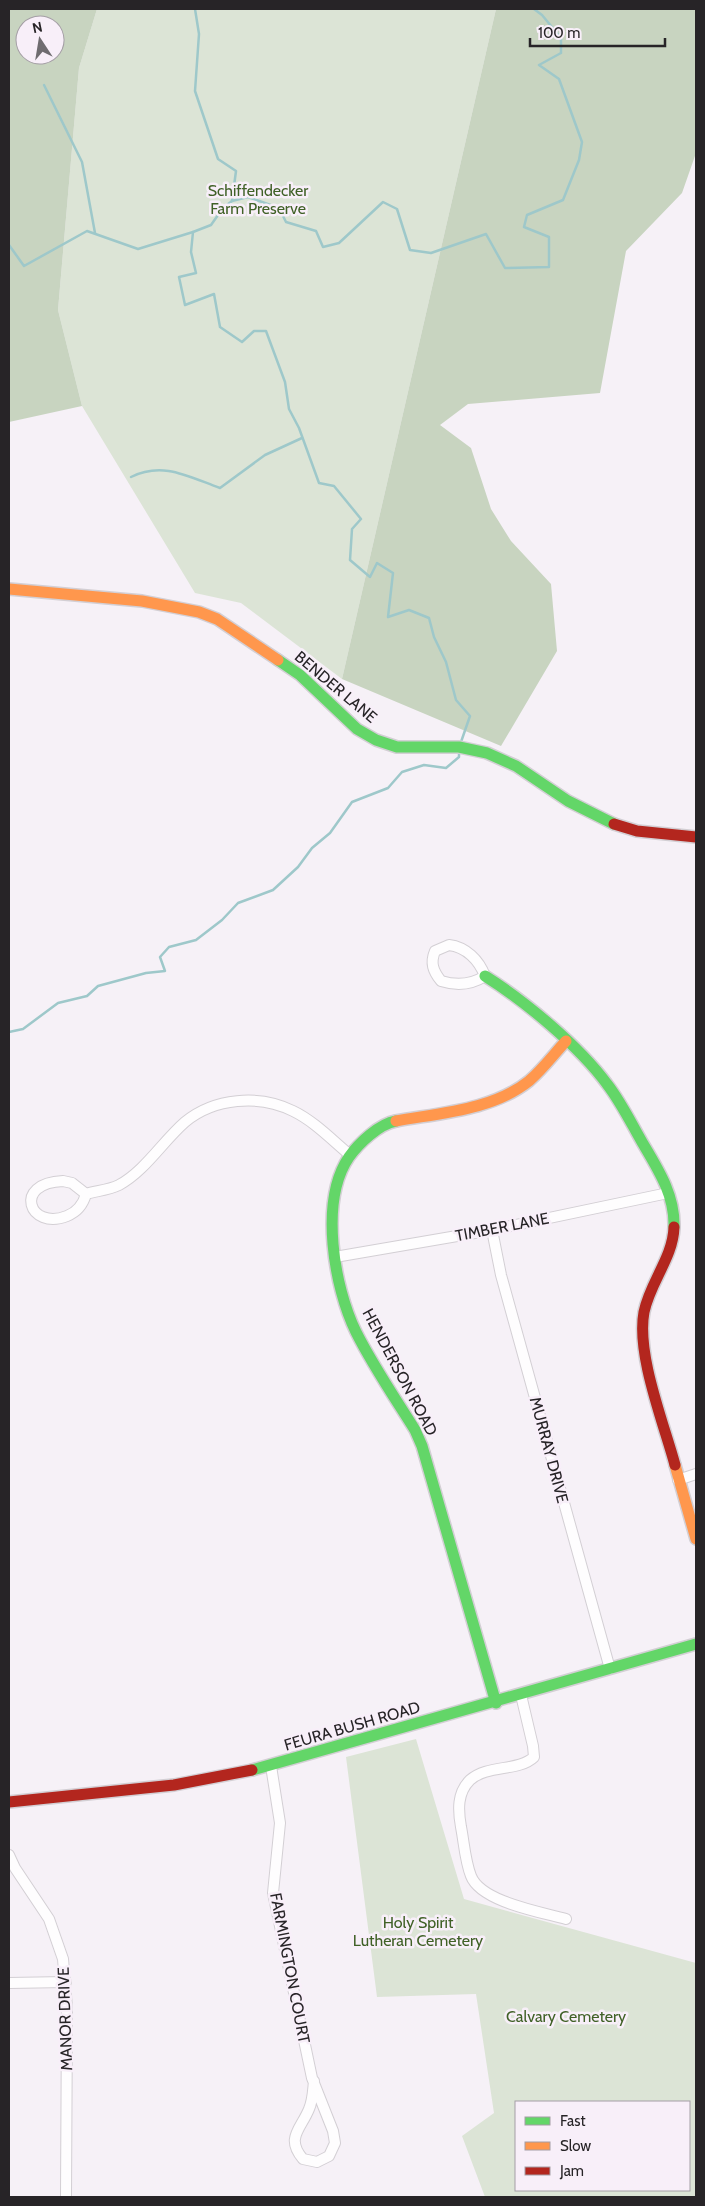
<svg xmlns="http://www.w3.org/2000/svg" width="705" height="2206" viewBox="0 0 705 2206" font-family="Cabin,sans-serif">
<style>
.green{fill:#dce4d6;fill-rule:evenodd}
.forest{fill:#c8d4c0;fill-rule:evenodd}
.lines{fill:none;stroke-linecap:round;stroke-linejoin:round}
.stream{stroke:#9ec8ca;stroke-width:2.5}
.street-casing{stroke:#d3cfd4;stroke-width:12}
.fast-casing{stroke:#d3cfd4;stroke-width:14}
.slow-casing{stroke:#d3cfd4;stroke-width:14}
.jam-casing{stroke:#d3cfd4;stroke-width:14}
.street{stroke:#fefdfe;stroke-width:10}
.fast{stroke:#63d668;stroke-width:11}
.slow{stroke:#ff974d;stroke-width:11}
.jam{stroke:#b3261e;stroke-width:11}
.labels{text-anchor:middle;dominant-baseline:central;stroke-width:5;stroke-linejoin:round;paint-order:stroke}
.park-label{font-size:16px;fill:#406127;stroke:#f8eff9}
.street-label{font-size:16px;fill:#272427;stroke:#f8eff9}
</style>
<rect width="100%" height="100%" fill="#f6f1f7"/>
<g class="green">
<path d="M97 9H496L342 679 241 603 195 593 82 406 58 310 79 68Z"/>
<path d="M416 1739 464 1899 696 1963V2197H485L462 2136 494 2113 476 1994 377 1997 346 1757ZM516 2102H689V2190H516Z"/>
</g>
<g class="forest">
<path d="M9 9H97L79 68 58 310 82 406 9 422ZM25 25H55V55H25Z"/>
<path d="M496 9H696V153L682 193 626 251 600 393 468 404 440 425 471 448 491 509 511 541 551 584 557 651 501 746 342 679Z"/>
</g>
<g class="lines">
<g class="stream">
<path d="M195 9 199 34 195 91 218 159 236 171 232 201"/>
<path d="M44 85 82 162 95 233"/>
<path d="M9 245 24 266 87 231 138 249 193 232"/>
<path d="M131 477C163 461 189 477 220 488L265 455 302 438"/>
<path d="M461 742 470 716 456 700 446 662 434 637 429 618 409 610 388 617 393 573 377 563 370 577 350 560 352 529 361 519 334 486 319 483 299 428 289 409 285 382 266 331H254L242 342 220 327 214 294 185 305 179 277 196 273 191 252 193 232 211 225 223 208 232 201 248 197 279 208 286 222 316 231 323 247 339 243 383 202 397 209 410 250 431 253 486 234 505 268 549 267V237L524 227 527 215 563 200 579 160 582 142 559 79 539 65 561 53V38L542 15 534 9"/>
<path d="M9 1032 23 1029 58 1003 87 996 98 986 146 973 165 971 160 957 169 947 196 940 222 920 238 903 273 890 298 867 312 848 330 833 352 802 388 788 402 772 424 765 446 768 459 757V753"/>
</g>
<defs>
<g id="street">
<path d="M449 945C466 947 479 960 485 976 471 985 457 986 441 981 433 971 430 963 435 951Z"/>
<path d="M63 1181 72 1183 86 1194C83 1205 77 1212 67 1216 29 1231 12 1183 63 1181Z"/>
<path d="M86 1194C96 1191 109 1190 119 1185 145 1171 163 1141 185 1122 214 1098 259 1094 293 1111 314 1121 332 1140 350 1155"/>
<path d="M492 1230 501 1275 610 1669"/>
<path d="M335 1257 492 1230 668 1193"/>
<path d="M678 1480 696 1474"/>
<path d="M521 1695 533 1746 534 1757C518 1772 488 1764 470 1780 457 1793 458 1810 461 1827 464 1842 465 1861 471 1876 481 1902 541 1912 566 1919"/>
<path d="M271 1766 280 1823 273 1893 312 2078 333 2131 335 2143 329 2156 317 2162 303 2159C285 2138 301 2129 309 2109 313 2100 313 2090 314 2081"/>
<path d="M9 1855 15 1868 49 1919 63 1959 67 2007 66 2197"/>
<path d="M9 1983 66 1982"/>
</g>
<g id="fast">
<path d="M278 660 300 675 357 729 376 740 397 747H459L487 753 516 766 568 801 614 824"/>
<path d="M485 976C525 1001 579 1046 607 1084 621 1102 631 1123 642 1142 658 1169 675 1195 674 1227"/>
<path d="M396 1121C379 1124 359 1143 349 1157 319 1201 334 1287 356 1332 373 1366 395 1398 415 1430L422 1446 496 1703"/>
<path d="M252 1770 696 1644"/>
</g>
<g id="slow">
<path d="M9 589 142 601 199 612 217 619 278 660"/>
<path d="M396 1121C440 1113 493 1110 529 1081 543 1069 554 1054 566 1041"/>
<path d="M675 1465 696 1539"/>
</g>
<g id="jam">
<path d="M614 824 637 831 696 837"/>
<path d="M674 1227C673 1258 650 1282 644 1312 636 1354 664 1424 675 1465"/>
<path d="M9 1802 174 1785 252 1770"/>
</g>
</defs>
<use href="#street" class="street-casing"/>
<use href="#fast" class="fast-casing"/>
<use href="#slow" class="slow-casing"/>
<use href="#jam" class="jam-casing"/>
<use href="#street" class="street"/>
<use href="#fast" class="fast"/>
<use href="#slow" class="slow"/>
<use href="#jam" class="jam"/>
</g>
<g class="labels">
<g class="park-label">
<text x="258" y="190">Schiffendecker<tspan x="258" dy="18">Farm Preserve</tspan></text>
<text x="418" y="1922">Holy Spirit<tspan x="418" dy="18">Lutheran Cemetery</tspan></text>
<text x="566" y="2016">Calvary Cemetery</text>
</g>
<g class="street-label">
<text transform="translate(336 687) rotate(40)">BENDER LANE</text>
<text transform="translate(502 1227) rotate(-11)">TIMBER LANE</text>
<text transform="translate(400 1372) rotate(62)">HENDERSON ROAD</text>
<text transform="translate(549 1450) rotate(75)">MURRAY DRIVE</text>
<text transform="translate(352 1726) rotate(-16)">FEURA BUSH ROAD</text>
<text transform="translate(290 1968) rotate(79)">FARMINGTON COURT</text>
<text transform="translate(65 2019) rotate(-92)">MANOR DRIVE</text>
</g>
</g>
<rect width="705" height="2206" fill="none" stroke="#272427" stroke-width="20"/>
<rect x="515" y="2101" width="175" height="90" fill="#f8eff9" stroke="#a49ea5"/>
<rect x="525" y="2117" width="25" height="8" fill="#63d668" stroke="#a49ea5"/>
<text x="560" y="2126" font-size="15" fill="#272427">Fast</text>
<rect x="525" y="2142" width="25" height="8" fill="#ff974d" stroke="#a49ea5"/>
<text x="560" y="2151" font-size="15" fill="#272427">Slow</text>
<rect x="525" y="2167" width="25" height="8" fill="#b3261e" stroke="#a49ea5"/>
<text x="560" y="2176" font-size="15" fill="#272427">Jam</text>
<g transform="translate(40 40) rotate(348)"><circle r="24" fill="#f8eff9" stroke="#a49ea5"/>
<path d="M0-4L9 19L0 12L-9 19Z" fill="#6f6c70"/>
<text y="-8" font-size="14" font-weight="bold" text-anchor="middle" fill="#272427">N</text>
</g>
<path d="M530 38v8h135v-8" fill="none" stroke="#272427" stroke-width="2.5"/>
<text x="538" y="38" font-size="15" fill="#272427" stroke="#f8eff9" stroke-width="4" paint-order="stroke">100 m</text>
</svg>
